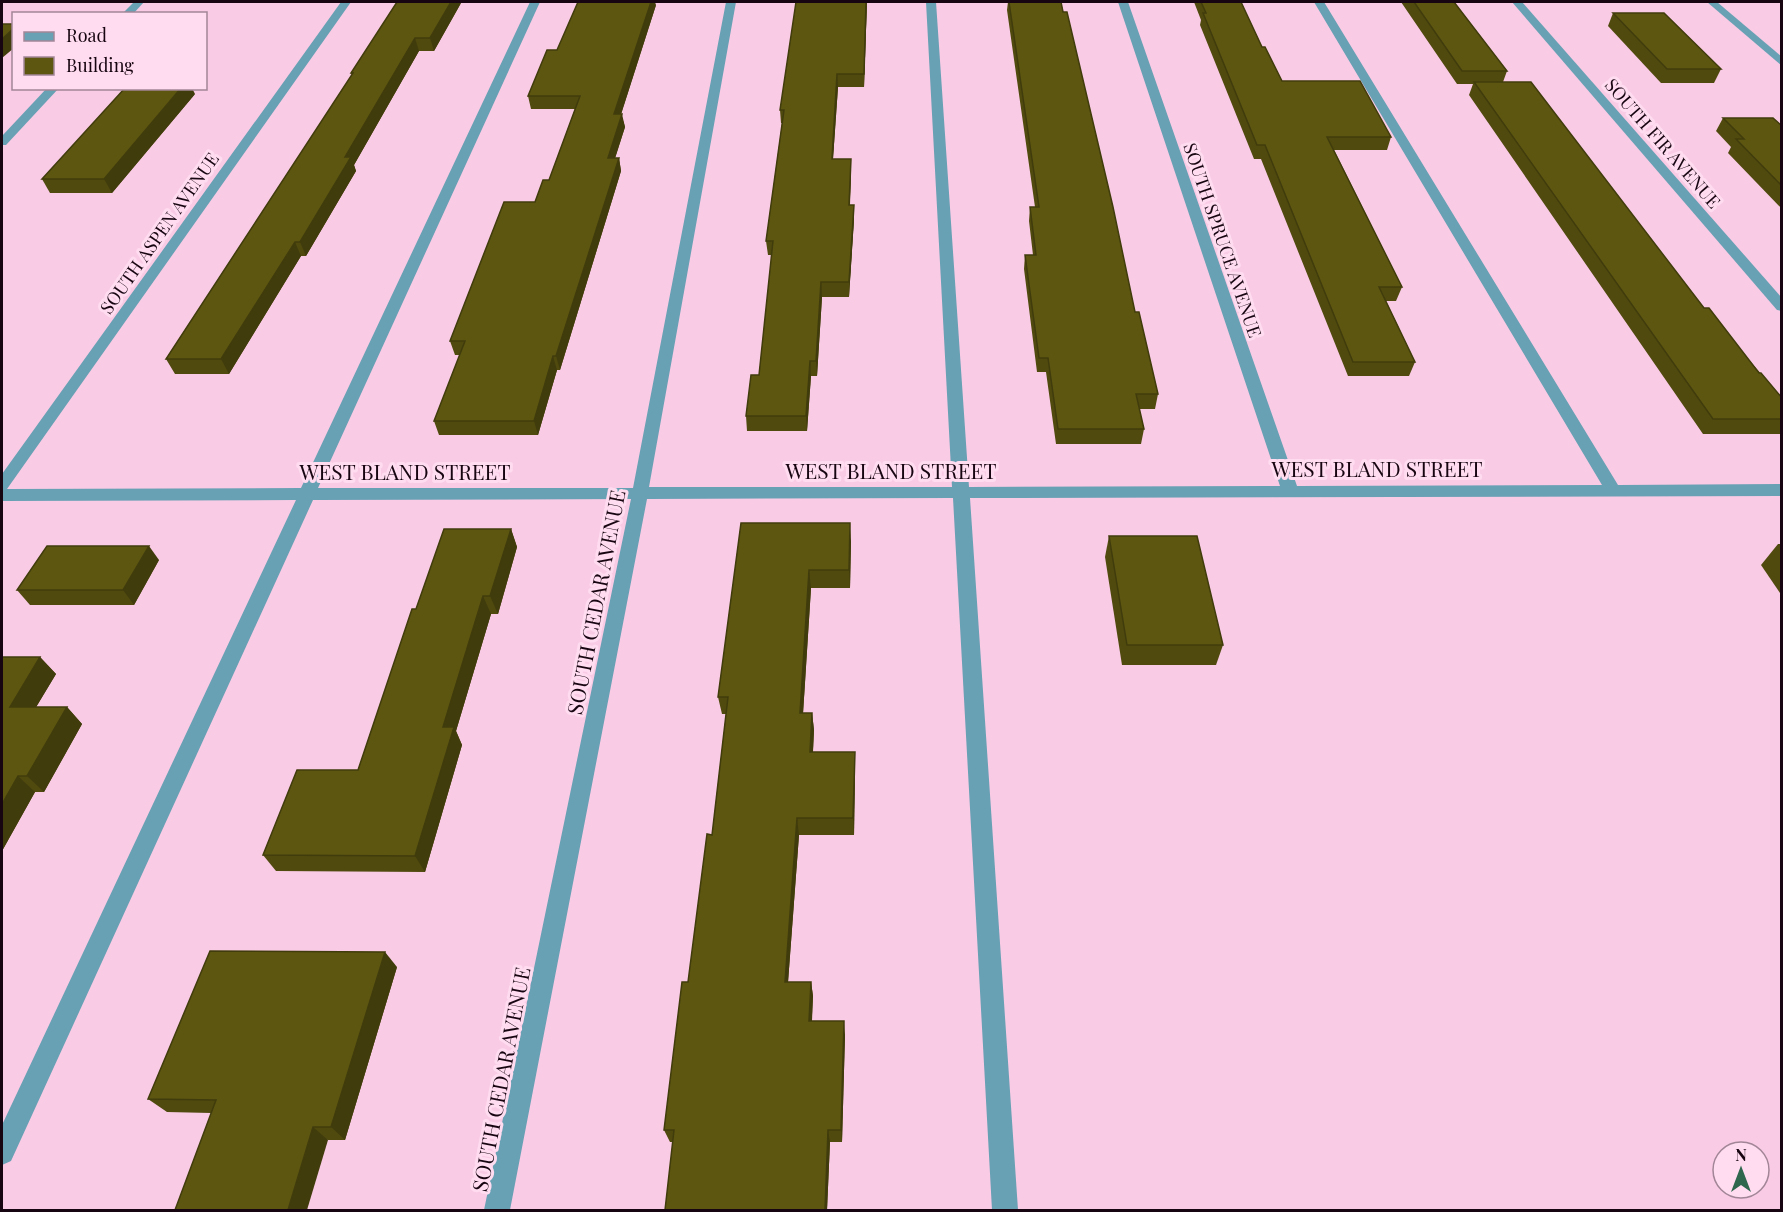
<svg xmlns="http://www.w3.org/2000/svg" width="1783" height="1212" viewBox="0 0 1783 1212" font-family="'Playfair Display',serif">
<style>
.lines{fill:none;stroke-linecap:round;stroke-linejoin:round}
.minor{fill:#68a0b4;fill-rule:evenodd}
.wall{fill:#504a0f}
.shaded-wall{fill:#413c0c}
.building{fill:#5d5611;stroke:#413c0c;stroke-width:1.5}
.labels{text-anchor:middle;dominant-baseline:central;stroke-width:6;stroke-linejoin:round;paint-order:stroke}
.far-street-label{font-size:18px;fill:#170511;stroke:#ffdcf0}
.street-label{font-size:21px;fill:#170511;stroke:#ffdcf0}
</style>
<rect width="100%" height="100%" fill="#f9cbe5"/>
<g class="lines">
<g class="minor">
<path d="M134 2H144L133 14H122Z"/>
<path d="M341 2H351L7 489 301 488 530 2H540L318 488H633L726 2H736L649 487H952L926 2H936L969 487 1280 486 1118 2H1128L1297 486 1602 485 1314 2H1324L1618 485 1782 484V496L970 498 1018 1210H992L953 498 647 499 510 1210H484L631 499 313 500 11 1161 2 1165V1125L296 500 2 501V474Z"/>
<path d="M1512 2H1522L1782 298V311L1777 310Z"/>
<path d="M1707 2H1717L1782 57V66Z"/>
<path d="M47 88H59L6 145H2V136Z"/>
</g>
</g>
<g class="wall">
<path d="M867 2 864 87H838L833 159 851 173 850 205 854 219 849 297H822L817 376H811L807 431H747L746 416 759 375 772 255H768L766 241 782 123H781L780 110Z"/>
<path d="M1008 2H1061L1135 312 1158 394 1155 409H1139L1144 429 1141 444H1056L1046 372H1037L1024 269 1025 255H1033L1029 221 1030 207H1035L1007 10Z"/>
<path d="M1194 2H1241L1262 47 1282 81 1391 137 1387 150H1334L1402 287 1396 301H1386L1415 362 1409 376H1348L1261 159H1254L1200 25 1201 20Z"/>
<path d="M1401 2H1454L1507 71 1503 82 1704 308 1782 398V434H1703L1469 95 1473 84H1457Z"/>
<path d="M461 3 434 51H419L354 165 356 171 306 256H301L229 374H175L166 359 352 75 351 73Z"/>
<path d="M656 5 621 114 625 127 615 158H619L621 171 560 370H557L538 435H439L434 421 460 355H455L450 341 549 180 575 109H531L528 96Z"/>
<path d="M1613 13 1721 69 1714 83H1661L1608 26Z"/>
<path d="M195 94 112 193H50L42 179Z"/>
<path d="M1723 118 1782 126V209L1728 153 1731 147 1716 131Z"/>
<path d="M741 523 851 541 850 588H811L803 713H812L814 730 813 752 855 769 854 835H799L788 982H811L813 996 812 1021 845 1035 842 1142H830L827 1210H665L673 1142H670L664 1130 712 835 726 714H722L718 697Z"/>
<path d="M511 529 517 547 498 614H491L456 731 462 745 425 872 276 871 263 855 358 770 416 609Z"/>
<path d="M1109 536 1223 645 1216 665H1122L1105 557Z"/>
<path d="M1778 544H1782V596L1761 565Z"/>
<path d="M159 560 134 605H30L17 590Z"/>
<path d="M2 657H40L56 674 36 707H67L82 724 44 792H35L2 851Z"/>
<path d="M397 967 345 1140H328L211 1113 167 1112 148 1099Z"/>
</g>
<g class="shaded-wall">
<path d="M451 2H461V3L434 51 430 38Z"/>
<path d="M651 2H655L656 5 617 127 614 114Z"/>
<path d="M866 2H867L864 87V74Z"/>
<path d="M14 28V48L2 58V39Z"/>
<path d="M415 38 419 51 354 165 356 171 306 256 300 242 345 157Z"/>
<path d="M837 74 838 87 832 173V159Z"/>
<path d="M181 88H192L195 94 112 193 104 179Z"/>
<path d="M622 114 625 127 611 171 608 158Z"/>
<path d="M619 158 621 171 560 370 556 356Z"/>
<path d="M851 159V173L849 219V205Z"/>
<path d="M854 205V219L849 297V282Z"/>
<path d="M295 242 301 256 229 374 221 359Z"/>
<path d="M821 282 822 297 817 376 816 361Z"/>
<path d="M553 356 557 370 538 435 534 421Z"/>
<path d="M810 361 811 376 807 431 806 416Z"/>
<path d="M850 523 851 541 850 588 849 570Z"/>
<path d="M511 529 517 547 498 614 490 596Z"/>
<path d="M149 546 159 560 134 605 123 590Z"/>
<path d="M809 570 811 588 802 730 800 713Z"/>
<path d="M483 596 491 614 456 731 462 745 425 872 415 856 443 727Z"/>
<path d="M40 657 56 674 26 724 10 707Z"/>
<path d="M67 707 82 724 44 792 27 776Z"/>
<path d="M812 713 814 730 812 769 810 752Z"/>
<path d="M855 752V769L854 835 853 818Z"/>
<path d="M18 776 35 792 2 851V804Z"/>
<path d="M797 818 799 835 787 996 785 982Z"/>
<path d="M385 952 397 967 345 1140 331 1127Z"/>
<path d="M811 982 813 996 811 1035 809 1021Z"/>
<path d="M844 1021 845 1035 842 1142 841 1130Z"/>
<path d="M313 1127 328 1140 307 1210H288Z"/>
<path d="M828 1130 830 1142 827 1210H825Z"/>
</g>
<g class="building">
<path d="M397 2H451L430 38H415L345 157H351L300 242H295L221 359H166L353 73H351Z"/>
<path d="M578 2H651L614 114H622L608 158H619L556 356H553L534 421H434L465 341H450L504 202H535L543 180H549L580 96H528L547 50H557Z"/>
<path d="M796 2H866L864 74H837L832 159H851L849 205H854L849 282H821L816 361H810L806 416H746L751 375H759L773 241H766L784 110H780Z"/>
<path d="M1009 2H1061L1063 12H1067L1113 207 1135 312H1139L1158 394H1136L1144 429H1058L1048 358H1039L1025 255H1036L1030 207H1039Z"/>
<path d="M1201 2H1241L1262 47H1265L1282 81H1360L1391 137H1327L1402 287H1379L1415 362H1353L1265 145H1257L1203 13H1206Z"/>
<path d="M1414 2H1454L1507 71H1462Z"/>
<path d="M1613 13H1664L1721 69H1667Z"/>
<path d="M2 24H14V28L2 39Z"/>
<path d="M1474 82H1531L1704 308H1709L1759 373H1761L1782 398V419H1713Z"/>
<path d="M125 88H181L104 179H42Z"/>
<path d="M1723 118H1773L1782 126V186L1736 139H1744Z"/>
<path d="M741 523H850L849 570H809L800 713H812L810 752H855L853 818H797L785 982H811L809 1021H844L841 1130H828L825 1210H665L674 1130H664L682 982H688L707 834 712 835 728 697H718Z"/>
<path d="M444 529H511L490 596H483L443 727H454L415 856 263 855 297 770H358L412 609H416Z"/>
<path d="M1109 536H1197L1223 645H1127Z"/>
<path d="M47 546H149L123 590H17Z"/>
<path d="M2 657H40L10 707H67L27 776H18L2 804Z"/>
<path d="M210 951 385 952 331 1127H313L288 1210H175L216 1100 148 1099Z"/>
</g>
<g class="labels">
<g class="far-street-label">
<text transform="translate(1663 143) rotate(49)">SOUTH FIR AVENUE</text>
<text transform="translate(159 233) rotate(-55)">SOUTH ASPEN AVENUE</text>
<text transform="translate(1223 240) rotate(71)">SOUTH SPRUCE AVENUE</text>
</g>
<g class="street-label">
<text x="1377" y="468">WEST BLAND STREET</text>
<text x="891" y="470">WEST BLAND STREET</text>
<text x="405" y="471">WEST BLAND STREET</text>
<text transform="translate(595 602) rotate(-79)">SOUTH CEDAR AVENUE</text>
<text transform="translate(500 1079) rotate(-79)">SOUTH CEDAR AVENUE</text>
</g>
</g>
<rect width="1783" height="1212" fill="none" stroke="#170511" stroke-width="6"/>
<rect x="12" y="12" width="195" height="78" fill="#ffdcf0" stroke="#a28697" stroke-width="1.5"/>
<rect x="24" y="32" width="30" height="9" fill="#68a0b4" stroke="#a28697" stroke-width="1.5"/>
<text x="66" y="42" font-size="18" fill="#170511">Road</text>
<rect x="24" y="57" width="30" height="18" fill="#5d5611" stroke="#a28697" stroke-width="1.5"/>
<text x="66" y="72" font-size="18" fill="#170511">Building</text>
<g transform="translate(1741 1170)"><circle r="28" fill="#ffdcf0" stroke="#a28697" stroke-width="1.5"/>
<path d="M0-4.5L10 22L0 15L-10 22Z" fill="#2e664e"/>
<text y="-9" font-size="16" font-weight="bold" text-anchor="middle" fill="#170511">N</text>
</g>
</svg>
